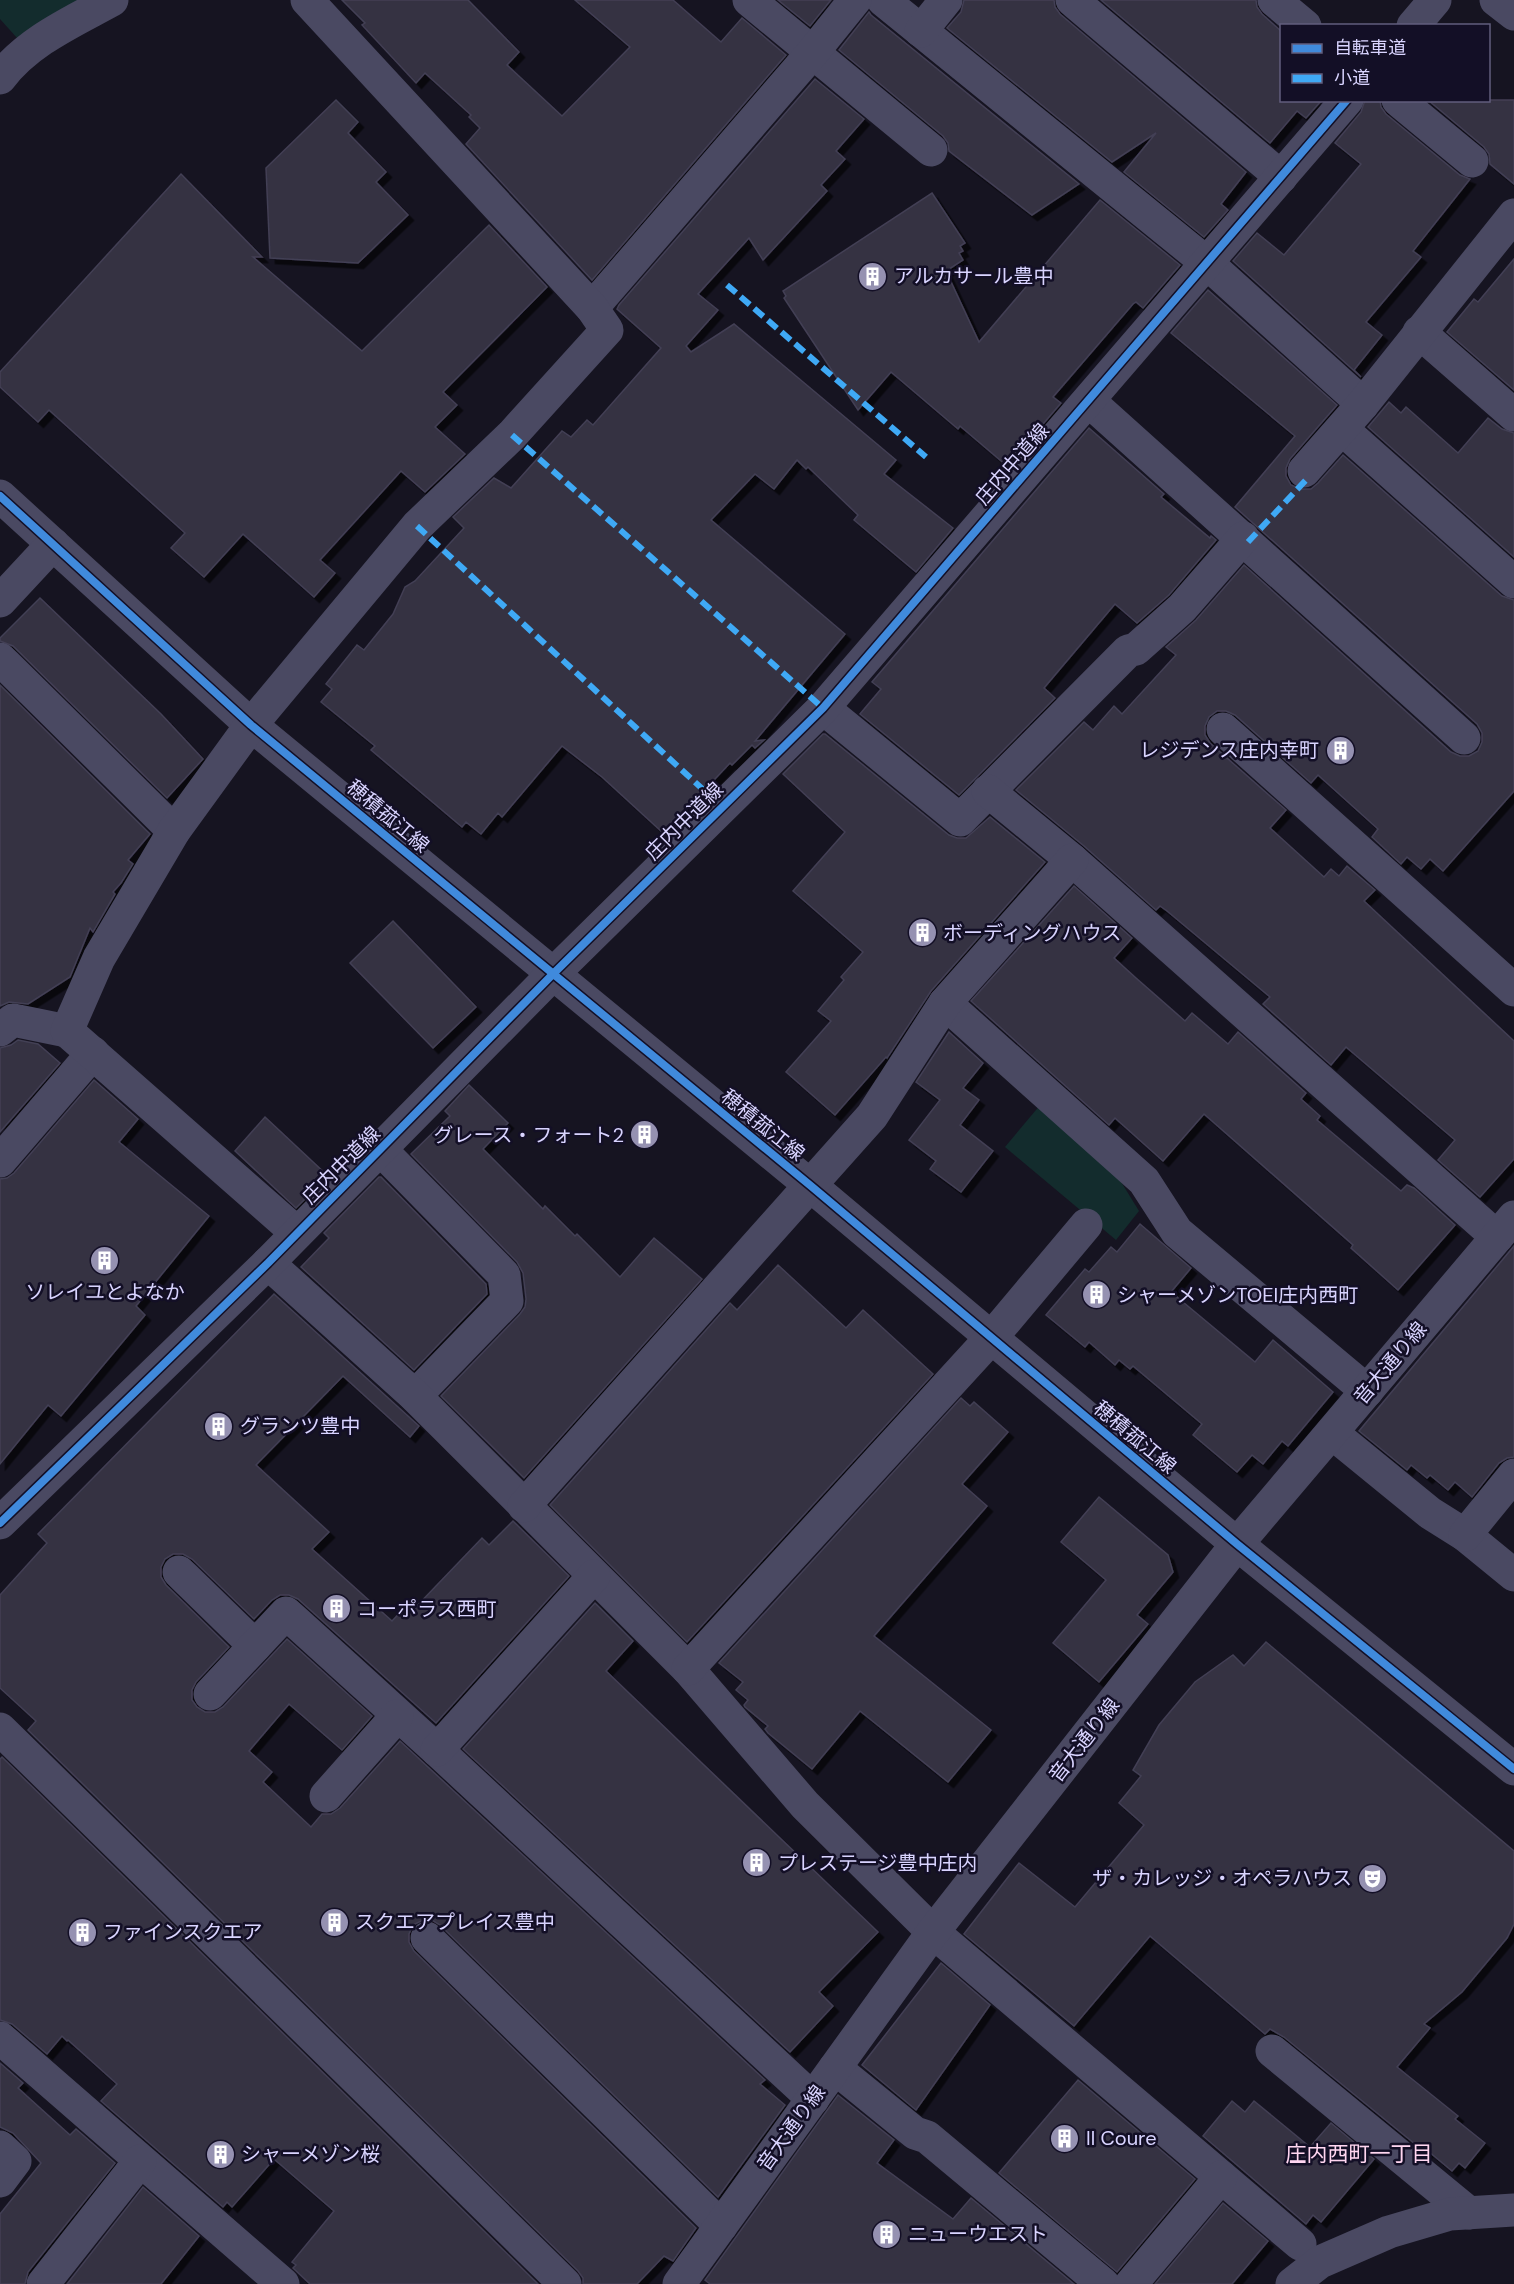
<svg xmlns="http://www.w3.org/2000/svg" width="1514" height="2284" viewBox="0 0 1514 2284" font-family="'DM Sans','Noto Sans JP',sans-serif">
<style>
.green{fill:#132c2d}
.building{fill:#343243;stroke:#433f54;stroke-width:1.5;filter:url(#shadow)}
.lines{fill:none;stroke-linecap:round;stroke-linejoin:round}
.minor{stroke:#4a4962;stroke-width:33}
.quiet{stroke:#3fa9f5;stroke-width:6;stroke-dasharray:12 6;stroke-linecap:butt}
.cycleway-casing{stroke:#130f26;stroke-width:11}
.cycleway{stroke:#408adc;stroke-width:8}
.labels{text-anchor:middle;dominant-baseline:central;stroke-width:5;stroke-linejoin:round;paint-order:stroke}
.poi-label{font-size:20px;fill:#d9d4ff;stroke:#130f26;text-anchor:start}
.street-label{font-size:20px;fill:#d9d4ff;stroke:#130f26}
.neighbourhood-label{font-size:21px;fill:#ffd6f0;stroke:#130f26}
</style>
<defs>
<filter id="shadow"><feDropShadow dx="5.5" dy="5.5" stdDeviation="0" flood-color="#0009"/></filter>
</defs>
<rect width="100%" height="100%" fill="#161421"/>
<g class="green">
<path d="M0 0H90L18 39 0 19Z"/>
<path d="M1041 1104 1107 1159 1139 1211 1116 1240 1005 1147Z"/>
</g>
<g class="building">
<path d="M342 0H468L519 52 507 65 562 116 630 47 575 0H673L721 42 742 18 786 55 592 280 466 144 480 128 469 117 471 115 425 73 416 83 362 25 365 23Z"/>
<path d="M778 0H831L810 26Z"/>
<path d="M964 0H1054L1055 7 1060 14 1246 172 1221 204 1228 210 1204 237 1124 172 1156 133 1112 162 947 28 961 12Z"/>
<path d="M1101 0H1256L1257 7 1262 14 1281 31V100H1322L1306 118 1297 111 1270 143Z"/>
<path d="M869 12 871 15 1079 184 1032 215 949 151 948 143 943 136 839 50Z"/>
<path d="M815 79 864 119 836 151 845 159 821 185 827 191 763 260 749 238 698 294 718 310 686 346 691 352 734 324 896 460 884 474 953 528 916 572 854 520 858 515 808 467 806 469 797 460 774 489 755 474 711 520 845 634 755 741 764 740 755 748 752 745 732 765 730 763 682 814 680 813 662 832 602 777 562 746 502 817 498 813 481 834 466 822 462 827 371 750 375 746 321 702 332 689 326 684 357 645 364 650 393 614 405 587 415 581 464 528 453 517 494 478 511 488 562 431 571 437 587 420 593 425 661 348 617 309 619 305Z"/>
<path d="M336 100 358 122 348 133 386 172 376 182 408 215 358 263 270 258 266 168Z"/>
<path d="M1365 100H1380L1381 107 1386 114 1460 175 1470 179 1413 251 1421 257 1366 322 1382 335 1354 370 1361 377 1233 261 1257 233 1284 255 1361 164 1335 143 1361 112Z"/>
<path d="M1428 100H1514V184L1490 164 1489 154 1484 147Z"/>
<path d="M181 174 262 257H253L362 351 489 225 547 287 443 392 457 405 435 427 465 454 425 492 401 471 320 560 335 573 314 597 243 534 204 577 171 548 185 533 49 410 38 422 0 387V372Z"/>
<path d="M932 193 965 243 960 246 963 251 959 253 963 260 946 271 979 342 1100 200 1180 265 1143 308 1136 302 1133 304 1053 397 1061 403 1007 466 960 426 958 429 891 372 858 410 784 298 786 296 783 291Z"/>
<path d="M1514 259V390L1447 332 1474 299 1478 302Z"/>
<path d="M1208 290 1337 405 1290 459 1286 468V476L1291 485 1300 489H1311L1318 483 1343 455 1502 596 1514 600V791L1443 871 1430 859 1421 869 1407 857 1401 864 1372 837 1378 829 1318 775 1311 783 1235 715 1226 711H1217L1209 717 1205 726V735L1210 743 1286 810 1270 828 1324 877 1331 869 1339 876 1347 866 1375 890 1364 901 1514 1041V1159L1480 1197 1438 1160 1455 1140 1346 1047 1331 1065 1263 1004 1270 997 1167 911 1160 906 1156 910 1084 846 1016 790 1084 722 1093 730 1114 706 1122 714 1176 655 1166 647 1196 620 1244 565 1451 752 1460 756H1469L1478 751 1482 742V733L1477 724 1235 507 1295 436 1171 333Z"/>
<path d="M1389 402 1401 413 1406 407 1458 453 1488 418 1502 429 1514 433V557L1368 427Z"/>
<path d="M1089 428 1164 494 1161 497 1210 538 1211 536 1216 540 1169 595 1137 623 1115 604 1044 688 1055 698 959 795 860 714 881 689 872 682Z"/>
<path d="M40 598 161 714 203 759 167 798 13 646 0 641V638Z"/>
<path d="M0 685 150 834 128 860 133 864 121 883 113 892 115 894 93 932 90 928 70 977 28 1004 9 1002 0 1006Z"/>
<path d="M823 734H825L949 835 957 838H966L990 817 1045 862 931 991 887 1058 886 1057 835 1115 786 1072 831 1021 818 1011 844 980 841 977 863 952 793 891 845 832 783 774Z"/>
<path d="M1074 886 1132 938 1114 958 1136 978 1185 1021 1192 1013 1228 1044 1238 1032 1306 1093 1301 1099 1320 1116 1317 1120 1401 1191 1407 1185 1414 1188 1455 1225 1398 1290 1351 1248 1353 1245 1204 1114 1163 1161 1115 1118 1109 1125 971 1001Z"/>
<path d="M393 921 476 1007 433 1048 350 963Z"/>
<path d="M949 1032 983 1063 963 1088 979 1100 960 1125 993 1151 961 1192 930 1169 936 1161 909 1140 940 1100 916 1082Z"/>
<path d="M18 1040 38 1044 60 1063 0 1132V1048L11 1045Z"/>
<path d="M94 1080 138 1119 119 1142 209 1216 136 1306 145 1315 61 1416 48 1405 0 1464V1179L7 1178 14 1173Z"/>
<path d="M469 1085 508 1123 483 1149 543 1209 545 1206 575 1236 577 1234 620 1277 654 1238 702 1279 524 1478 441 1396 520 1314 525 1307 526 1299 523 1273 517 1262 411 1154 450 1116 445 1111Z"/>
<path d="M265 1117 328 1176 296 1208 235 1151Z"/>
<path d="M379 1177H381L486 1284 487 1294 414 1370 301 1267 329 1238 324 1233Z"/>
<path d="M1140 1224 1191 1268 1171 1292 1255 1362 1273 1340 1333 1392 1288 1446 1282 1441 1263 1464 1252 1455 1237 1472 1193 1435 1202 1424 1133 1366 1130 1369 1119 1360 1115 1365 1089 1342 1085 1347 1046 1315 1085 1269 1089 1272 1111 1247 1117 1252Z"/>
<path d="M1514 1246V1457L1507 1458 1499 1463 1472 1497 1455 1482 1448 1490 1430 1475 1427 1478 1411 1465 1407 1470 1359 1431Z"/>
<path d="M778 1265 846 1328 863 1310 933 1374 687 1642 550 1505 730 1303 737 1310Z"/>
<path d="M274 1294 419 1426 410 1437 343 1376 256 1465 329 1532 312 1549 392 1621 407 1605 413 1610 482 1538 489 1545 513 1521 569 1576 436 1723 298 1599 289 1595H280L272 1600 254 1619 192 1559 183 1554H173L165 1559 161 1567V1577L166 1585 229 1647 196 1682 192 1690V1700L197 1707 205 1712H215L223 1707 287 1639 372 1716 342 1750 289 1704 249 1751 272 1772 263 1782 311 1827 322 1814H331L340 1808 400 1741 765 2080 760 2084 785 2105 718 2197 440 1925 432 1920H423L413 1925 409 1934V1942L414 1951 696 2228 673 2261 664 2256 637 2284H583V2278L578 2271 28 1730 36 1721 0 1688V1595L47 1543 38 1534Z"/>
<path d="M961 1398 970 1406 974 1402 1008 1432 962 1484 987 1506 874 1636 991 1730 948 1782 860 1711 812 1769 768 1733 765 1729 768 1726 745 1707 744 1705 748 1700 736 1690 743 1682 719 1663Z"/>
<path d="M1099 1497 1168 1555 1173 1572 1137 1615 1148 1624 1099 1682 1053 1643 1106 1580 1061 1542Z"/>
<path d="M595 1603 633 1641 606 1671 878 1932 819 1992 833 2006 790 2052 463 1749Z"/>
<path d="M1266 1642 1514 1851V1924L1507 1938 1462 1992 1424 2024 1430 2028 1397 2067 1458 2116 1455 2119 1485 2143 1465 2168 1459 2163 1452 2171 1428 2151 1426 2153 1284 2037 1270 2029 1265 2034 1150 1936 1074 2026 964 1934 1019 1863 1075 1907 1144 1825 1119 1803 1141 1776 1133 1770 1159 1725 1195 1682 1233 1655 1244 1666Z"/>
<path d="M2 1757 538 2284H310L293 2268 296 2265 292 2262 334 2211 274 2159 232 2207 227 2202 223 2207 101 2101 117 2084 68 2040 67 2041 62 2036 47 2054 12 2024 0 2020V1759Z"/>
<path d="M941 1963 990 2005 916 2110 862 2065Z"/>
<path d="M0 2063 23 2083 18 2088 70 2135 76 2129 115 2163 28 2272 25 2284H0V2214L41 2163 13 2133 0 2127Z"/>
<path d="M1078 2080 1195 2179 1117 2272 999 2173Z"/>
<path d="M838 2095 894 2140 877 2163 953 2219 971 2198 1074 2284H710L705 2280Z"/>
<path d="M1232 2101 1245 2112 1254 2101 1310 2147 1331 2123 1374 2159 1321 2222 1313 2215 1306 2224 1203 2136Z"/>
<path d="M143 2187 199 2236 161 2284H67Z"/>
<path d="M1223 2203 1268 2241 1232 2284H1155Z"/>
</g>
<g class="lines">
<g class="minor">
<path d="M749 0 931 150"/>
<path d="M883 0 1207 263 1363 404"/>
<path d="M1072 0 1281 177"/>
<path d="M1274 0 1305 26"/>
<path d="M1496 0 1514 14"/>
<path d="M1413 26 1435 0"/>
<path d="M921 31 946 0"/>
<path d="M0 78C28 41 72 22 112 0"/>
<path d="M1398 100 1472 161"/>
<path d="M592 308 813 52 855 0"/>
<path d="M1419 332 1514 415"/>
<path d="M1089 401 1464 738"/>
<path d="M1342 429 1514 582"/>
<path d="M1304 471 1363 404 1514 215"/>
<path d="M0 496 251 725 811 1186 1237 1544 1514 1769"/>
<path d="M0 601 53 544"/>
<path d="M0 659 174 831"/>
<path d="M823 708 960 820 1128 651 1136 649 1182 608 1243 538"/>
<path d="M1223 729 1514 990"/>
<path d="M988 791 1072 860 1497 1237"/>
<path d="M945 1003 1144 1181 1177 1232 1367 1391"/>
<path d="M0 1030 13 1020 67 1031"/>
<path d="M380 1149 504 1275 507 1301 415 1396"/>
<path d="M0 1161 93 1053"/>
<path d="M297 1233 67 1031 99 958 174 831 251 725 417 526 512 435 607 330 592 308 307 0"/>
<path d="M268 1263 415 1396 688 1669 805 1805 933 1932 1300 2244"/>
<path d="M1332 1433 1430 1513 1465 1535 1514 1575"/>
<path d="M524 1506 872 1116 945 1003 1072 860"/>
<path d="M0 1523 268 1263 553 974 823 708 1347 100"/>
<path d="M1465 1535 1514 1475"/>
<path d="M179 1572 255 1646"/>
<path d="M688 1669 991 1338 1086 1225"/>
<path d="M210 1694 286 1613 437 1750 813 2099"/>
<path d="M0 1729 565 2284"/>
<path d="M437 1750 594 1576"/>
<path d="M326 1796 397 1716"/>
<path d="M427 1938 721 2226"/>
<path d="M0 2038 283 2284"/>
<path d="M1272 2051 1469 2213"/>
<path d="M835 2068 915 2133 927 2137 1103 2284"/>
<path d="M0 2147 15 2161 0 2181"/>
<path d="M43 2284 140 2161"/>
<path d="M679 2284 933 1932 1237 1544 1514 1217"/>
<path d="M1131 2284 1221 2177"/>
<path d="M1292 2284 1320 2262 1389 2232 1450 2214 1514 2210"/>
</g>
<g class="quiet">
<path d="M727 285 926 457"/>
<path d="M512 435 823 708"/>
<path d="M417 526 722 807"/>
<path d="M1248 542 1306 480"/>
</g>
<defs>
<g id="cycleway">
<path d="M0 496 251 725 811 1186 1237 1544 1514 1769"/>
<path d="M0 1523 268 1263 553 974 823 708 1347 100"/>
</g>
</defs>
<use href="#cycleway" class="cycleway-casing"/>
<use href="#cycleway" class="cycleway"/>
</g>
<defs>
<symbol id="building-disc" viewBox="-11 -11 22 22"><circle r="9.5" fill="#9591b1" stroke="#130f26"/><path d="M-4-6H4V6H1V3H-1V6H-4ZM-2.5-4.3h1.7v1.8h-1.7ZM.8-4.3h1.7v1.8H.8ZM-2.5-1h1.7V.8h-1.7ZM.8-1h1.7V.8H.8Z" fill="#fff"/></symbol>
<symbol id="theatre-disc" viewBox="-11 -11 22 22"><circle r="9.5" fill="#9591b1" stroke="#130f26"/><path d="M-5-5.5Q0-4 5-5.5V0Q5 5 0 6Q-5 5-5 0ZM-3.3-2.5H-1v1.5H-3.3ZM1-2.5H3.3v1.5H1ZM-2.8 1Q0 5.5 2.8 1Z" fill="#fff"/></symbol>
</defs>
<g fill-rule="evenodd">
<use href="#building-disc" x="856" y="260" width="33" height="33"/>
<use href="#building-disc" x="1324" y="734" width="33" height="33"/>
<use href="#building-disc" x="906" y="916" width="33" height="33"/>
<use href="#building-disc" x="628" y="1118" width="33" height="33"/>
<use href="#building-disc" x="88" y="1244" width="33" height="33"/>
<use href="#building-disc" x="1080" y="1278" width="33" height="33"/>
<use href="#building-disc" x="202" y="1410" width="33" height="33"/>
<use href="#building-disc" x="320" y="1592" width="33" height="33"/>
<use href="#building-disc" x="740" y="1846" width="33" height="33"/>
<use href="#theatre-disc" x="1356" y="1862" width="33" height="33"/>
<use href="#building-disc" x="318" y="1906" width="33" height="33"/>
<use href="#building-disc" x="66" y="1916" width="33" height="33"/>
<use href="#building-disc" x="1048" y="2122" width="33" height="33"/>
<use href="#building-disc" x="204" y="2138" width="33" height="33"/>
<use href="#building-disc" x="870" y="2218" width="33" height="33"/>
</g>
<g class="labels">
<g class="poi-label">
<text x="894" y="276">アルカサール豊中</text>
<text x="1319" y="750" text-anchor="end">レジデンス庄内幸町</text>
<text x="943" y="933">ボーディングハウス</text>
<text x="624" y="1135" text-anchor="end">グレース・フォート2</text>
<text x="105" y="1292" text-anchor="middle">ソレイユとよなか</text>
<text x="1117" y="1295">シャーメゾンTOEI庄内西町</text>
<text x="240" y="1426">グランツ豊中</text>
<text x="357" y="1609">コーポラス西町</text>
<text x="778" y="1863">プレステージ豊中庄内</text>
<text x="1352" y="1878" text-anchor="end">ザ・カレッジ・オペラハウス</text>
<text x="355" y="1922">スクエアプレイス豊中</text>
<text x="103" y="1932">ファインスクエア</text>
<text x="1086" y="2138">Il Coure</text>
<text x="241" y="2154">シャーメゾン桜</text>
<text x="908" y="2234">ニューウエスト</text>
</g>
<g class="street-label">
<text transform="translate(1012 464) rotate(-49)">庄内中道線</text>
<text transform="translate(388 816) rotate(40)">穂積菰江線</text>
<text transform="translate(684 821) rotate(-45)">庄内中道線</text>
<text transform="translate(763 1125) rotate(39)">穂積菰江線</text>
<text transform="translate(341 1165) rotate(-45)">庄内中道線</text>
<text transform="translate(1390 1363) rotate(-50)">音大通り線</text>
<text transform="translate(1135 1437) rotate(40)">穂積菰江線</text>
<text transform="translate(1084 1740) rotate(-52)">音大通り線</text>
<text transform="translate(791 2128) rotate(-54)">音大通り線</text>
</g>
<g class="neighbourhood-label">
<text x="1359" y="2154">庄内西町一丁目</text>
</g>
</g>
<rect x="1280" y="24" width="210" height="78" fill="#130f26" stroke="#625e7d" stroke-width="1.5"/>
<rect x="1292" y="44" width="30" height="9" fill="#408adc" stroke="#625e7d" stroke-width="1.5"/>
<text x="1334" y="54" font-size="18" fill="#d9d4ff">自転車道</text>
<rect x="1292" y="74" width="30" height="9" fill="#3fa9f5" stroke="#625e7d" stroke-width="1.5"/>
<text x="1334" y="84" font-size="18" fill="#d9d4ff">小道</text>
</svg>
